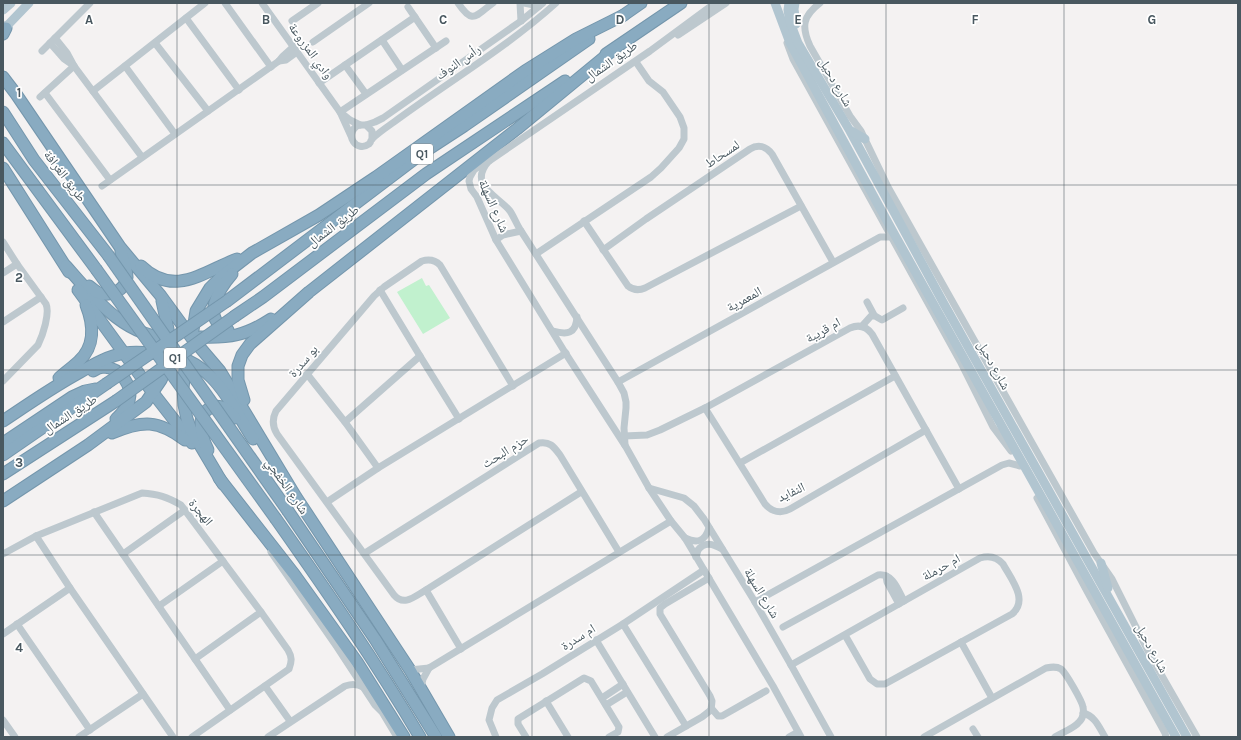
<svg xmlns="http://www.w3.org/2000/svg" width="1241" height="740" viewBox="0 0 1241 740" font-family="Karla,'Noto Naskh Arabic',sans-serif">
<style>
.green{fill:#c1f1ce}
.lines{fill:none;stroke-linecap:round;stroke-linejoin:round}
.highway-casing{stroke:#7496ac;stroke-width:13}
.minor{stroke:#bdc8ce;stroke-width:7}
.major{stroke:#b1c5d0;stroke-width:9}
.highway{stroke:#89abc1;stroke-width:11}
.highway-bridge-casing{stroke:#7496ac;stroke-width:13;stroke-linecap:butt}
.highway-bridge{stroke:#89abc1;stroke-width:11}
.grid{fill:none;stroke:#495860;stroke-width:1;stroke-opacity:0.55}
.labels{text-anchor:middle;dominant-baseline:central;stroke-width:3.5;stroke-linejoin:round;paint-order:stroke}
.shield{fill:#fff;stroke:#808a90;stroke-width:1}
.shield-label{font-size:12px;font-weight:bold;fill:#495860}
.street-label{font-size:13px;fill:#495860;stroke:#fff}
.grid-label{font-size:13px;text-anchor:middle;font-weight:bold;fill:#495860;stroke:#fff;stroke-width:3.5;stroke-linejoin:round;paint-order:stroke}
</style>
<rect width="100%" height="100%" fill="#f4f2f2"/>
<path class="green" d="M422 278 426 286 429 285 450 318 423 334 397 292Z"/>
<g class="lines">
<defs>
<g id="highway">
<path d="M618 19 641 3"/>
<path d="M3 34 6 28"/>
<path d="M606 54 681 3"/>
<path d="M3 77 16 94 120 247 161 296 191 337 220 371 296 497 410 670 449 737"/>
<path d="M3 112 34 160 108 255"/>
<path d="M3 143 96 269"/>
<path d="M3 168 69 272"/>
<path d="M66 266C94 298 126 339 173 338"/>
<path d="M141 266C174 298 203 272 237 259"/>
<path d="M89 286C92 288 94 290 97 292 109 298 125 291 127 277 127 269 123 259 121 252"/>
<path d="M78 290 153 393 192 443"/>
<path d="M227 301 421 154 464 126 589 39"/>
<path d="M235 316 263 297 426 174 565 81"/>
<path d="M193 330 196 311 210 288 221 277 252 253 319 215 376 177 525 71 576 39 624 15"/>
<path d="M228 330C200 319 219 289 232 274"/>
<path d="M200 337C230 338 245 336 271 319"/>
<path d="M186 359 183 388 184 405 187 419 191 430 223 484"/>
<path d="M93 371C96 369 100 367 104 367 121 368 133 386 129 401 127 409 121 414 116 419"/>
<path d="M59 378C65 372 73 367 79 361 95 346 94 325 86 305"/>
<path d="M244 400 238 380V366L242 355 250 344 309 292 517 129 613 50"/>
<path d="M3 421C27 405 50 389 75 375 91 366 107 356 125 353 138 351 149 353 161 354 183 356 197 363 212 378 229 395 240 419 253 439"/>
<path d="M112 433C143 420 158 420 185 440"/>
<path d="M3 443 72 397 85 391 95 389"/>
<path d="M208 450C204 442 201 431 201 422 201 411 213 403 224 408 228 410 232 415 235 418"/>
<path d="M3 455 106 384"/>
<path d="M3 474 116 401"/>
<path d="M219 478 294 574 357 662 404 737"/>
<path d="M3 501 88 445 146 402 161 380 166 369 169 355 168 329 162 301"/>
<path d="M288 511 375 639 436 737"/>
<path d="M276 519C326 590 376 662 420 737"/>
</g>
</defs>
<use href="#highway" class="highway-casing"/>
<g class="minor">
<path d="M225 3 271 67"/>
<path d="M262 3 340 112 350 120 360 125"/>
<path d="M458 3C473 25 475 16 493 3"/>
<path d="M520 3 521 21"/>
<path d="M524 3 539 6"/>
<path d="M820 3C803 16 801 26 810 46L850 116 861 131 888 187 1094 553 1112 579 1150 655 1197 737"/>
<path d="M408 7 436 48"/>
<path d="M186 18 239 90"/>
<path d="M292 21 318 3"/>
<path d="M678 35 726 3"/>
<path d="M55 38 67 53 74 66 142 157"/>
<path d="M382 40 402 70"/>
<path d="M313 42 369 3"/>
<path d="M50 43 64 59 74 66"/>
<path d="M155 43 208 111"/>
<path d="M787 43 793 59 960 361 993 427 1011 451"/>
<path d="M42 51 90 3"/>
<path d="M279 61 286 60 297 52"/>
<path d="M345 65 366 94"/>
<path d="M125 66 175 134"/>
<path d="M319 83 415 17"/>
<path d="M93 91 205 3"/>
<path d="M45 93 110 180"/>
<path d="M40 97 74 66"/>
<path d="M340 112 446 41"/>
<path d="M341 114 351 136"/>
<path d="M366 125 375 122 383 118 521 21 543 3"/>
<path d="M372 139V131L366 125H358C343 135 357 153 369 144 372 141 369 143 372 139 378 133 387 127 394 122 448 82 506 48 556 3"/>
<path d="M489 161 484 163 474 170 470 177 469 181 471 189 477 197 496 240 566 354 626 447 649 488 671 521 685 538 773 686 801 737"/>
<path d="M102 186 279 61 283 56 293 47"/>
<path d="M584 221 628 286C633 290 638 291 645 288L801 206"/>
<path d="M496 240 503 235 521 231"/>
<path d="M3 242 17 264 46 304C50 313 43 335 38 345L3 381"/>
<path d="M603 250 646 219 750 149C758 144 766 146 772 154L833 262"/>
<path d="M536 254 651 177 661 168 679 148 684 139V128L680 117 663 92 649 81 636 62"/>
<path d="M3 273 17 264"/>
<path d="M380 290 420 356 459 419"/>
<path d="M867 302 874 315"/>
<path d="M3 322 41 297"/>
<path d="M862 326 871 316H875L882 320 903 308"/>
<path d="M553 331C567 335 576 334 577 317"/>
<path d="M307 374 345 422 378 468"/>
<path d="M618 382 880 237H890"/>
<path d="M513 386 440 265C435 260 429 259 422 261L384 287 374 296 276 411C272 419 272 426 277 434L394 595C404 607 415 596 426 590L581 492"/>
<path d="M705 408 765 504C772 512 781 514 790 509L926 430"/>
<path d="M345 422 420 356"/>
<path d="M624 436 647 435 660 430 705 408 850 328C859 324 866 326 872 334L959 489"/>
<path d="M625 445 624 428 626 408V402L624 393 618 382 521 231C517 225 514 217 510 211 498 196 467 185 489 161L650 51 715 3"/>
<path d="M740 463 895 376"/>
<path d="M649 488 684 498 694 506 704 519 755 602 791 665 831 737"/>
<path d="M1037 498 1088 593 1165 733 1166 737"/>
<path d="M327 502 378 468 566 353"/>
<path d="M94 512 230 710"/>
<path d="M36 536 70 588 173 737"/>
<path d="M685 538C698 544 705 541 709 528"/>
<path d="M271 552 337 647 375 705 382 712 397 737"/>
<path d="M365 553 539 443C550 441 554 447 560 455L619 552"/>
<path d="M3 554 36 536 142 493C158 494 167 497 181 505L261 612 288 650C292 657 292 661 289 669L192 737"/>
<path d="M123 554 185 510"/>
<path d="M696 557 698 550C705 541 713 544 722 549"/>
<path d="M886 576 887 582 899 604"/>
<path d="M709 578 665 604 660 608V614L710 696 712 701 711 710"/>
<path d="M426 590 461 649"/>
<path d="M755 602 1002 465 1009 463 1020 466"/>
<path d="M159 606 223 561"/>
<path d="M17 624 90 730"/>
<path d="M623 624 686 726"/>
<path d="M783 627 878 575C893 573 898 590 904 601"/>
<path d="M3 634 70 588"/>
<path d="M596 640 655 737"/>
<path d="M961 642 992 698"/>
<path d="M195 659 261 612"/>
<path d="M791 665C854 629 917 594 980 558 990 555 997 557 1003 564 1011 579 1029 600 1012 614L885 684H877L870 679 845 635"/>
<path d="M410 670 429 668 671 521"/>
<path d="M265 686 290 721"/>
<path d="M421 688 423 679 429 668"/>
<path d="M602 698 623 684"/>
<path d="M546 701 568 737"/>
<path d="M606 705 627 692"/>
<path d="M711 710 712 709 718 716H722L766 691"/>
<path d="M1083 713C1095 716 1099 727 1105 737"/>
<path d="M3 720 15 737"/>
<path d="M973 729 978 737"/>
<path d="M79 737 143 694"/>
<path d="M268 737 345 686C352 684 356 684 363 687"/>
<path d="M496 737 489 720 492 708 497 700 542 674 623 624 704 570"/>
<path d="M526 737 518 724V719L584 678 591 681 619 727 618 732 609 737"/>
<path d="M667 737 702 717 711 710"/>
<path d="M789 737 798 732"/>
<path d="M924 737 1046 668C1051 667 1056 666 1061 669 1066 673 1082 701 1083 707 1084 712 1083 719 1079 722 1075 728 1061 733 1055 737"/>
</g>
<g class="major">
<path d="M775 3 790 43 892 230 1176 737"/>
<path d="M789 3 788 10 790 22 798 43 850 131 944 304 1187 737"/>
<path d="M795 3 794 9 796 24"/>
<path d="M3 10 11 3"/>
<path d="M3 30 29 3"/>
<path d="M851 131 865 139"/>
<path d="M1101 563 1108 588"/>
</g>
<use href="#highway" class="highway"/>
<defs>
<g id="highway-bridge">
<path d="M108 255 288 511"/>
<path d="M96 269 276 519"/>
<path d="M106 384 227 301"/>
<path d="M116 401 235 316"/>
</g>
</defs>
<use href="#highway-bridge" class="highway-bridge-casing"/>
<use href="#highway-bridge" class="highway-bridge"/>
</g>
<path class="grid" d="M177 3V737M355 3V737M532 3V737M709 3V737M886 3V737M1064 3V737M3 185H1238M3 370H1238M3 555H1238"/>
<g class="labels">
<g class="shield">
<rect x="411" y="144" width="22" height="20" rx="3"/>
<rect x="164" y="348" width="22" height="20" rx="3"/>
</g>
<g class="shield-label">
<text x="422" y="154">Q1</text>
<text x="175" y="358">Q1</text>
</g>
<g class="street-label">
<text transform="translate(311 51) rotate(54)">وادي المزروعة</text>
<text transform="translate(611 61) rotate(-35)">طريق الشمال</text>
<text transform="translate(458 62) rotate(-35)">رأس النوف</text>
<text transform="translate(836 82) rotate(60)">شارع دحيل</text>
<text transform="translate(722 154) rotate(-34)">لمسحاط</text>
<text transform="translate(65 176) rotate(53)">طريق الغرافة</text>
<text transform="translate(494 206) rotate(66)">شارع السهلة</text>
<text transform="translate(333 226) rotate(-37)">طريق الشمال</text>
<text transform="translate(744 299) rotate(-29)">المعمرية</text>
<text transform="translate(823 330) rotate(-29)">ام قريبة</text>
<text transform="translate(303 361) rotate(-50)">بو سدرة</text>
<text transform="translate(994 365) rotate(61)">شارع دحيل</text>
<text transform="translate(70 414) rotate(-33)">طريق الشمال</text>
<text transform="translate(505 451) rotate(-32)">حزم البحث</text>
<text transform="translate(287 486) rotate(55)">شارع الخفجي</text>
<text transform="translate(791 492) rotate(-25)">النفايد</text>
<text transform="translate(201 512) rotate(51)">الهجرة</text>
<text transform="translate(941 567) rotate(-29)">ام حرملة</text>
<text transform="translate(762 593) rotate(59)">شارع السهلة</text>
<text transform="translate(578 637) rotate(-32)">ام سدرة</text>
<text transform="translate(1152 648) rotate(61)">شارع دحيل</text>
</g>
</g>
<g class="grid-label">
<text x="89" y="24">A</text>
<text x="266" y="24">B</text>
<text x="443" y="24">C</text>
<text x="620" y="24">D</text>
<text x="798" y="24">E</text>
<text x="975" y="24">F</text>
<text x="1152" y="24">G</text>
<text x="19" y="97">1</text>
<text x="19" y="282">2</text>
<text x="19" y="467">3</text>
<text x="19" y="652">4</text>
</g>
<rect width="1241" height="740" fill="none" stroke="#495860" stroke-width="8"/>
</svg>
